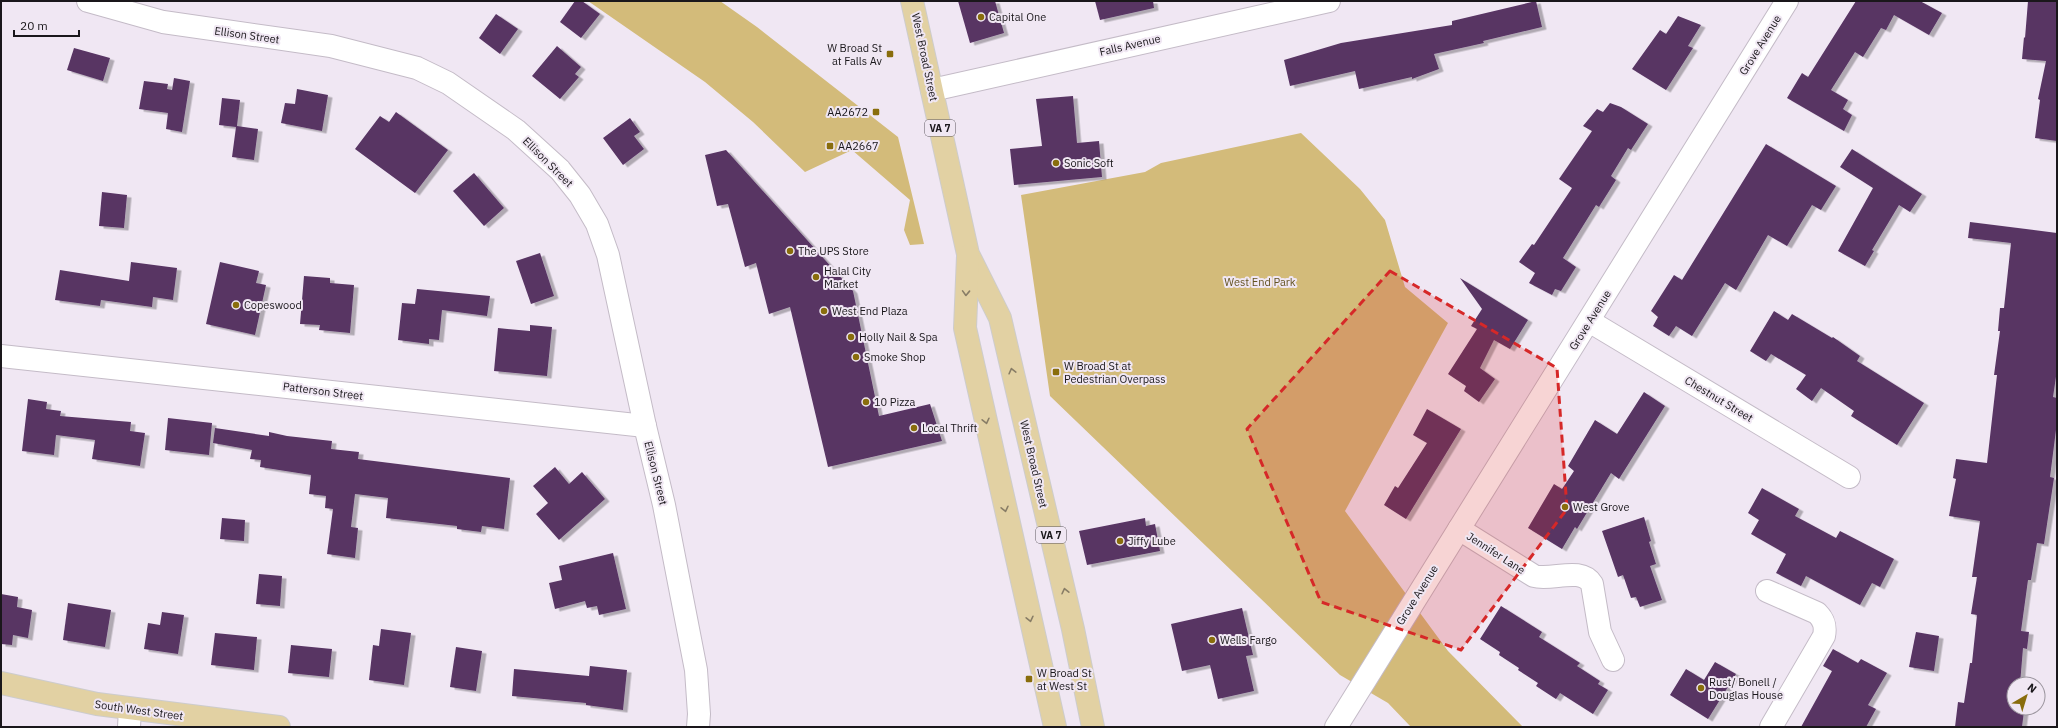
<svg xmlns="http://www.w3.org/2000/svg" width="2058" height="728" viewBox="0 0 2058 728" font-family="'IBM Plex Sans',sans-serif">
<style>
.green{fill:#d3bb7a}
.building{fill:#583464;filter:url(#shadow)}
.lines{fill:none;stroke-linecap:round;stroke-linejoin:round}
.minor-casing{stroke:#c4bbc7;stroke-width:24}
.major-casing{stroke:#cdcccd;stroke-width:24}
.minor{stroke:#fff;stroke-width:22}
.major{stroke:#e2d1a3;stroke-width:22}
.oneway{stroke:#887d66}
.marked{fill:#d62828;fill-opacity:0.2;stroke:#d62828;stroke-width:3;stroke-dasharray:8 5;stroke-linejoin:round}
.poi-dot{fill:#896d0c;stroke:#f0e7f3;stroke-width:1.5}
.labels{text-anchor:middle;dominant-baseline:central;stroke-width:4;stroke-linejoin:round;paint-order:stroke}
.shield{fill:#f0e7f3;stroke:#5a555c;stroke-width:1}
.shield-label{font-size:10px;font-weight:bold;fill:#1a171b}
.poi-label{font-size:11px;fill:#1a171b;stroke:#f0e7f3;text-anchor:start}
.street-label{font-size:11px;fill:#1a171b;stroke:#f0e7f3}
.park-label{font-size:11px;fill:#635220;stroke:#f0e7f3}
</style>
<defs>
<filter id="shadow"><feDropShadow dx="4.5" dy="2.5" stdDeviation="0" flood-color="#0004"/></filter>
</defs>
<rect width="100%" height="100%" fill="#f0e7f3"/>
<g class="green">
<path d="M588 1H720L757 27 898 137 924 244 910 245 904 230 910 200 852 150 805 172 753 122 705 82Z"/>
<path d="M1301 133 1360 189 1385 220 1405 287 1448 323 1345 511 1448 651 1523 727H1411L1388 703 1340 675 1050 396 1021 195 1145 172 1161 163Z"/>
</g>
<g class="building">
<path d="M575 1H582L600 14 581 38 560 22Z"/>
<path d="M958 1H995L1004 33 970 43Z"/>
<path d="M1095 1H1153L1154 8 1100 20Z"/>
<path d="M1536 1 1542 27 1483 41 1484 43 1434 54 1439 69 1412 79V77L1359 89 1355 71 1290 86 1284 60 1341 43 1452 25V21Z"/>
<path d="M1856 1H1920L1942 13 1929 35 1894 15 1886 30 1881 28 1863 57 1855 52 1831 90 1848 100 1843 109 1852 115 1844 131 1787 98 1802 73 1808 77Z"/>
<path d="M2028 1H2057V141L2035 138 2040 100 2038 99 2046 61 2022 59 2024 37 2025 38Z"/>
<path d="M496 14 518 29 500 54 479 38Z"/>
<path d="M1678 16 1701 25 1688 46 1693 48 1666 90 1632 69 1660 30 1666 34Z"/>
<path d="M557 46 581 67 575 74 579 77 560 99 532 76Z"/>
<path d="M74 48 110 58 103 81 67 70Z"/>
<path d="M174 78 190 81 182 132 166 129 168 113 139 109 144 81 168 84 167 89 172 90Z"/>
<path d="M297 89 328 95 322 131 281 123 285 103 295 104Z"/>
<path d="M1073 96 1077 143 1099 141 1102 177 1014 185 1010 149 1042 146 1036 99Z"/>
<path d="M222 98 240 100 237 126 258 129 254 160 232 157 236 127 219 125Z"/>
<path d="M1610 103 1621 107 1648 124 1631 150 1628 148 1611 176 1616 180 1599 207 1596 205 1563 258 1576 267 1561 291 1555 289 1552 295 1529 283 1535 273 1519 262 1532 244 1534 245 1572 188 1559 179 1592 131 1583 126 1597 109 1603 112Z"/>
<path d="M396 112 448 150 415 193 355 149 380 116 389 122Z"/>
<path d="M630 118 640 132 634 136 644 149 623 165 603 138Z"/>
<path d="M1766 144 1836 186 1821 210 1812 205 1787 246 1768 235 1736 290 1725 283 1692 336 1676 326 1669 336 1653 326 1658 317 1651 311 1674 275 1682 280Z"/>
<path d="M1852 149 1922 194 1910 212 1899 205 1872 250 1874 251 1865 266 1838 251 1873 188 1840 167Z"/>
<path d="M726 150 853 291 879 416 930 404 942 441 828 467 790 307 769 314 756 263 745 267 728 204 717 206 705 155Z"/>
<path d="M474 173 504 208 484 226 453 191Z"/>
<path d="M102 192 127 195 124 228 99 226Z"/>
<path d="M1970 222 2057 233V370L2053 397 2057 398V422L2050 477 2054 478 2044 544 2037 543 2031 580H2028L2021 631 2029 632 2027 649 2023 648 2020 684H2014V708L2024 711 2022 727H1955L1958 702 1964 703 1970 663H1972L1977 615 1971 614 1977 577H1972L1980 521 1949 516 1956 479 1953 478 1956 459 1987 463 1997 375H1994L2000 331H1998L2000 308H2004L2011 243 1968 238Z"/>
<path d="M540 253 554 296 531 304 516 261Z"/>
<path d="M131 262 177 268 173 300 153 297 152 307 101 300 100 306 55 300 60 270 129 281Z"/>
<path d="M220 262 259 271 256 283 266 285 255 335 206 324Z"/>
<path d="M304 276 330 278V283L354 285 350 333 319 330 320 325 300 324Z"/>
<path d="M1460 278 1528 320 1510 349 1494 340 1480 368 1495 379 1479 402 1464 391 1466 386 1448 374 1477 329 1471 326 1482 309Z"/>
<path d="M417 289 490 296 487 316 442 310 439 340 429 339V344L398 340 402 303 415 304Z"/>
<path d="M1774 311 1788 320 1792 314 1832 338 1833 337 1860 356 1857 361 1924 403 1897 445 1851 416 1854 411 1821 388 1812 401 1796 389 1806 375 1771 354 1766 361 1750 351Z"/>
<path d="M530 325 552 327 547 376 494 371 498 328 530 331Z"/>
<path d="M1644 392 1665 406 1619 479 1611 473 1577 529 1575 527 1562 549 1528 528 1554 484 1562 489 1574 471 1568 466 1595 420 1617 434Z"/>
<path d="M28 399 47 402 46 409 61 411 60 416 131 422 130 431 145 433 140 466 92 459 95 440 56 435 54 455 22 451Z"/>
<path d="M1427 409 1461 429 1406 519 1384 505 1395 486 1398 488 1427 443 1413 435Z"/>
<path d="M168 418 212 423 209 455 165 450Z"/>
<path d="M215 428 269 436V432L287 436 332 441 331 449 359 452 358 459 510 478 504 529 482 526 481 532 457 529V526L386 518 388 498 355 494 351 527 358 528 355 558 327 554 333 509 325 508 326 496 309 494 311 475 260 467 261 460 250 459 252 450 213 443Z"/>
<path d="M555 467 569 484 582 472 605 499 559 540 536 514 548 503 533 486Z"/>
<path d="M1762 488 1799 509 1795 516 1836 538 1840 531 1894 559 1880 587 1872 583 1860 605 1806 576 1801 586 1776 573 1786 554 1751 534 1759 520 1748 513Z"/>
<path d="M1644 517 1651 541 1649 542 1656 564 1650 566 1662 600 1640 607 1636 597 1631 598 1623 575 1618 577 1602 531Z"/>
<path d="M222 518 245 520 244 541 220 539Z"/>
<path d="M1145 518 1146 526 1155 524 1160 551 1087 565 1079 531Z"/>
<path d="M613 553 626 609 599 615 597 606 587 608 585 601 555 609 549 583 562 580 559 566Z"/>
<path d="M259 574 282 576 280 606 256 604Z"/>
<path d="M1 594 18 597 17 607 32 610 28 638 13 635 12 645 1 644Z"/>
<path d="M68 603 111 610 105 647 63 640Z"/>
<path d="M1501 606 1542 632 1539 637 1580 663 1577 666 1600 681 1598 684 1608 690 1593 714 1560 693 1556 699 1536 686 1538 683 1518 670 1519 668 1499 655 1500 652 1480 639Z"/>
<path d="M1242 608 1253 655 1246 656 1254 691 1218 699 1210 665 1182 671 1171 624Z"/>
<path d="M162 612 184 615 178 654 144 649 148 623 160 625Z"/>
<path d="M381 629 411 633 404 685 369 680 373 645 379 646Z"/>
<path d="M1916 632 1939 636 1934 671 1909 667Z"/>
<path d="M215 633 257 637 254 670 211 665Z"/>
<path d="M291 645 332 649 329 677 288 673Z"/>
<path d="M456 647 482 651 476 691 450 687Z"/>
<path d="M1833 649 1858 663 1861 659 1887 673 1868 705 1876 709 1866 727H1801L1832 671 1823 666Z"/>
<path d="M1715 662 1736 674 1708 719 1670 695 1686 669 1704 680Z"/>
<path d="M590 666 627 670 623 710 586 705V703L512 696 514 669 589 676Z"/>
</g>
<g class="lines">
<defs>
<g id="minor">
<path d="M88 1 163 22 331 46 417 68 448 83 516 130 560 170 580 195 597 224 608 255 645 426 664 505 696 670 699 714 698 727"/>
<path d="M932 90 1329 1"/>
<path d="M1589 321 1849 477"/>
<path d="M1 356 645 426"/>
<path d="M1459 529 1534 576C1552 581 1581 566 1592 584L1600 632 1613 660"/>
<path d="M1767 591 1817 613C1824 620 1826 626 1824 636L1771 727"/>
<path d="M129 727 130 709"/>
<path d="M1336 727 1787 1"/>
</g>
<g id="major">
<path d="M912 1 968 254 1000 318 1073 629 1093 727"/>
<path d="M968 256 965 328 1055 727"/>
<path d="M1 683 97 704 279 727"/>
</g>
</defs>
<use href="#minor" class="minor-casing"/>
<use href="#major" class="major-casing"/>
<use href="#minor" class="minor"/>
<use href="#major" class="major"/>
</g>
<defs><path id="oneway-chevron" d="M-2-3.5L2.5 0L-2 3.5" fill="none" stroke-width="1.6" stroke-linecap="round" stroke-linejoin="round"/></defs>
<g class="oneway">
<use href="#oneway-chevron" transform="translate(966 293) rotate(92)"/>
<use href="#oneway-chevron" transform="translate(1012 371) rotate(-104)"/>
<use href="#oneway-chevron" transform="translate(986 421) rotate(77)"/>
<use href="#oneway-chevron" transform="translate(1005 509) rotate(77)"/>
<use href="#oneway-chevron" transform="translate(1065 591) rotate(-103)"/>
<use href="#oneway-chevron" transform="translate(1030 619) rotate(77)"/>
</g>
<path class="marked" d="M1390 271 1557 368 1567 509 1461 650 1321 602 1247 429Z"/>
<g class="poi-dot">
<circle cx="981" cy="17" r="4"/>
<rect x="886" y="50" width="8" height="8" rx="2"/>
<rect x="872" y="108" width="8" height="8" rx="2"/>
<rect x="826" y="142" width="8" height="8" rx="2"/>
<circle cx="1056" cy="163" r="4"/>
<circle cx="790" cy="251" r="4"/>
<circle cx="816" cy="277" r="4"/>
<circle cx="236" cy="305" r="4"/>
<circle cx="824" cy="311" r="4"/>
<circle cx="851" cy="337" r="4"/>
<circle cx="856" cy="357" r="4"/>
<rect x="1052" y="368" width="8" height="8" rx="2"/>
<circle cx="866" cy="402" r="4"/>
<circle cx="914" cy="428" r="4"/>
<circle cx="1565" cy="507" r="4"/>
<circle cx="1120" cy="541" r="4"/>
<circle cx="1212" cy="640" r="4"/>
<rect x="1025" y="675" width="8" height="8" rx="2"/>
<circle cx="1701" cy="688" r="4"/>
</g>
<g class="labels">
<g class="shield">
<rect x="925" y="120" width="30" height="16" rx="3"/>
<rect x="1036" y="527" width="30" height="16" rx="3"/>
</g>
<g class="shield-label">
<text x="940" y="128">VA 7</text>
<text x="1051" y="535">VA 7</text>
</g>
<g class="poi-label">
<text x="989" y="17">Capital One</text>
<text x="882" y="48" text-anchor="end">W Broad St<tspan x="882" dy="13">at Falls Av</tspan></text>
<text x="868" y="112" text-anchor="end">AA2672</text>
<text x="838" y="146">AA2667</text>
<text x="1064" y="163">Sonic Soft</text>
<text x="798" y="251">The UPS Store</text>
<text x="824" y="271">Halal City<tspan x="824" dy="13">Market</tspan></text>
<text x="244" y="305">Copeswood</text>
<text x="832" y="311">West End Plaza</text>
<text x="859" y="337">Holly Nail &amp; Spa</text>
<text x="864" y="357">Smoke Shop</text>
<text x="1064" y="366">W Broad St at<tspan x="1064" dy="13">Pedestrian Overpass</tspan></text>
<text x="874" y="402">10 Pizza</text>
<text x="922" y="428">Local Thrift</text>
<text x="1573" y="507">West Grove</text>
<text x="1128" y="541">Jiffy Lube</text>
<text x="1220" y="640">Wells Fargo</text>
<text x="1037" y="673">W Broad St<tspan x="1037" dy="13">at West St</tspan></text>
<text x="1709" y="682">Rust/ Bonell /<tspan x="1709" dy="13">Douglas House</tspan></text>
</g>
<g class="street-label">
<text transform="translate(247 35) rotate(8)">Ellison Street</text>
<text transform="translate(1130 45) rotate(-13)">Falls Avenue</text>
<text transform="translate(1760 45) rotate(-58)">Grove Avenue</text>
<text transform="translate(925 57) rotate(78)">West Broad Street</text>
<text transform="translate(548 162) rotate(45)">Ellison Street</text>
<text transform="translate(1590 320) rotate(-58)">Grove Avenue</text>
<text transform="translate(323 391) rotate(7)">Patterson Street</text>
<text transform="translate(1719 399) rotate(31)">Chestnut Street</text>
<text transform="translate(1034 464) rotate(77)">West Broad Street</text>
<text transform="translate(656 473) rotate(76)">Ellison Street</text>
<text transform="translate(1496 553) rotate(33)">Jennifer Lane</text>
<text transform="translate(1417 595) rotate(-58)">Grove Avenue</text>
<text transform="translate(139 710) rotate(8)">South West Street</text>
</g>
<g class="park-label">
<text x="1260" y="282">West End Park</text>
</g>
</g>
<rect width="2058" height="728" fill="none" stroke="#1a171b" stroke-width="4"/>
<g transform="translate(2026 696) rotate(38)"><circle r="19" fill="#f0e7f3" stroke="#9a949d"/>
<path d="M0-3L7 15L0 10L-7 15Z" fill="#896d0c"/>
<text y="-6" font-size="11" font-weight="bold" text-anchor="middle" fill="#1a171b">N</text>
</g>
<path d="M14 30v6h65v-6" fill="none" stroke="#1a171b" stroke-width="2"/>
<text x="20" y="30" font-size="12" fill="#1a171b" stroke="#f0e7f3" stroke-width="3" paint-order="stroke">20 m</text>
</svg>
